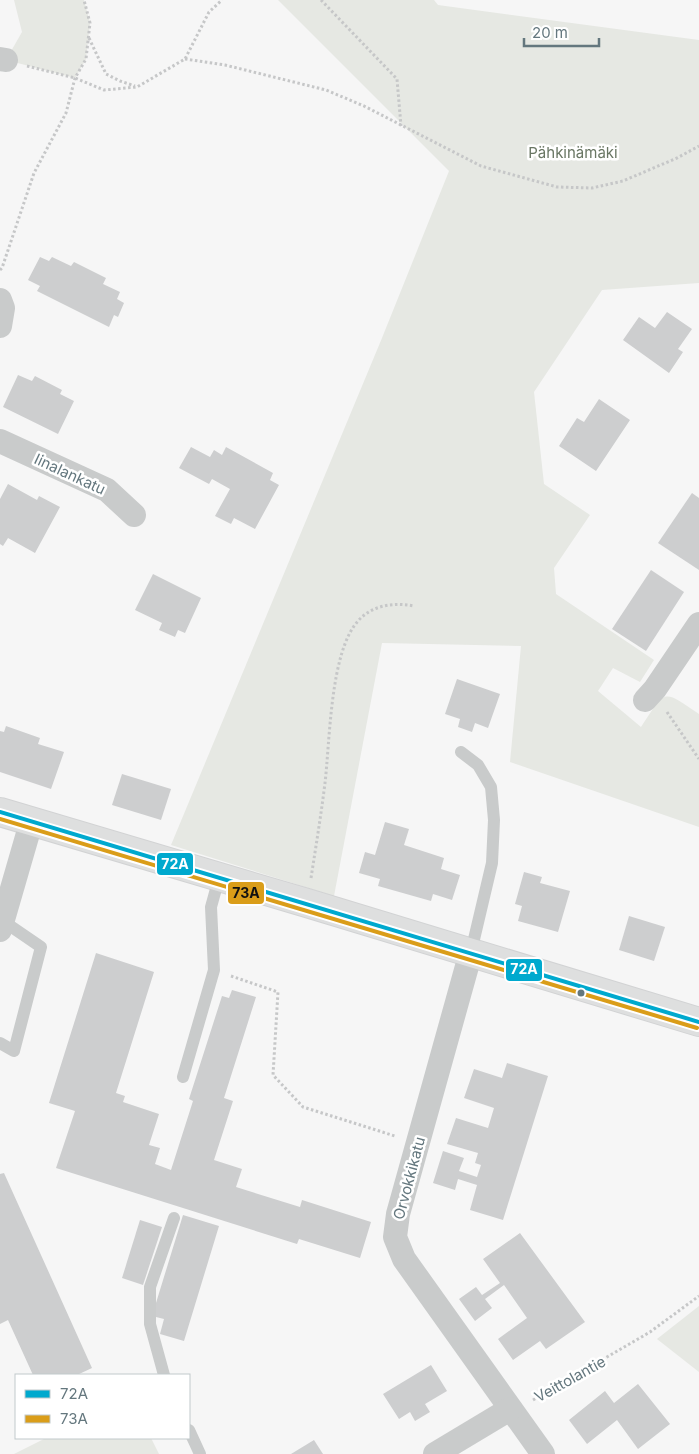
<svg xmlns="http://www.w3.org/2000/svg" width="699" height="1454" viewBox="0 0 699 1454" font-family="Inter,sans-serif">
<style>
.green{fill:#e6e8e3}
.building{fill:#cdcecf}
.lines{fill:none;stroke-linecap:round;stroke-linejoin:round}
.secondary-casing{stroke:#d2d3d4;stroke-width:30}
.path{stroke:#c6c7c8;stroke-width:3;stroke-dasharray:2.5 2.5;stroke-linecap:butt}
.lane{stroke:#c9cbcb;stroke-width:12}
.street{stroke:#c9cbcb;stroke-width:24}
.secondary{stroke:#dedfdf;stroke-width:28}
.bus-1-casing{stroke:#fff;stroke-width:8}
.bus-2-casing{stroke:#fff;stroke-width:8}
.bus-1{stroke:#00a9ce;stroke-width:4}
.bus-2{stroke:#da9d19;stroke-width:4}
.bus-dot{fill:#64777e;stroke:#fff;stroke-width:2}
.labels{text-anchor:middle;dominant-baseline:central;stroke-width:5;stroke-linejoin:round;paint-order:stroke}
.park-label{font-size:15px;fill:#697663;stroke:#fff}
.street-label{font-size:15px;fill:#64777e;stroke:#fff}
.line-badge{stroke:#fff;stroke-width:2}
.badge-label{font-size:14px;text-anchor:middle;font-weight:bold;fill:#fff}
.pale-badge-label{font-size:14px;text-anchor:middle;font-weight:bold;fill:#111}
</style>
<rect width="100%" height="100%" fill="#f6f6f6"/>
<g class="green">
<path d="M14 0H84L90 23 86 59 75 78 6 60 22 32Z"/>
<path d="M278 0H434L438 5 699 40V283L602 290 534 392 544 484 590 515 554 568 556 594 654 660 640 682 613 668 598 691 641 727C666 690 661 688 699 714V827L510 762 521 646 382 643 334 896 171 845 382 338 449 171Z"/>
<path d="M699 1306V1372L657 1339Z"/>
<path d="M46 1438H151L159 1454H14Z"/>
</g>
<g class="building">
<path d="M40 257 49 261 52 257 71 266 74 262 106 278 103 284 120 292 117 299 124 303 118 317 114 315 109 327 37 291 40 286 28 280Z"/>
<path d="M667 312 692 329 678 349 683 352 669 373 623 340 639 317 655 328Z"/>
<path d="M18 375 32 381 35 376 62 390 60 394 74 401 58 434 3 407Z"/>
<path d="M599 399 630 420 596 471 559 446 577 418 584 422Z"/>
<path d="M191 447 210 457 214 450 222 455 226 447 273 473 270 480 279 485 255 529 234 518 231 524 215 516 230 489 212 479 209 484 179 468Z"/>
<path d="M8 484 37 500 39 496 60 507 35 553 8 538 3 546 0 544V499Z"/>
<path d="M692 493 699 498V570L658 543Z"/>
<path d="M651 570 684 592 646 651 612 629Z"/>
<path d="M153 574 201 598 185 633 178 630 175 637 159 630 162 623 135 610Z"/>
<path d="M457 679 500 694 488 728 475 723 472 732 458 727 460 719 445 714Z"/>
<path d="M6 726 40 738 38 744 64 752 51 789 0 772V731L4 732Z"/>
<path d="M122 774 171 789 161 820 112 805Z"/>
<path d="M385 822 409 829 404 845 444 858 441 869 460 875 452 900 433 894 431 901 378 886 380 879 359 873 365 852 375 855Z"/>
<path d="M524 872 542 877 540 883 570 891 558 932 518 921 522 906 515 904Z"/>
<path d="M629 916 665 927 654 961 619 950Z"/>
<path d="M96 953 154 972 116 1093 125 1096 123 1102 159 1114 149 1145 160 1148 155 1164 171 1170 193 1101 189 1099 222 996 229 998 232 990 256 997 224 1098 233 1101 214 1160 242 1169 236 1187 300 1207 302 1200 371 1222 360 1258 299 1239 297 1244 56 1168 75 1111 49 1103Z"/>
<path d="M507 1063 548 1076 503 1220 470 1210 477 1185 458 1179 455 1190 433 1183 443 1151 464 1158 459 1171 477 1177 481 1165 475 1163 478 1153 447 1144 456 1118 488 1128 494 1108 464 1098 474 1069 502 1078Z"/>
<path d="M4 1173 92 1368 77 1375H33L8 1320 0 1324V1174Z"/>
<path d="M183 1215 219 1226 184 1341 160 1334 164 1319 152 1316Z"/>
<path d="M140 1220 162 1227 143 1285 122 1278Z"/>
<path d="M520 1233 585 1322 546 1349 540 1341 513 1360 498 1339 527 1318 504 1285 485 1299 492 1308 475 1321 459 1299 476 1287 482 1295 500 1283 483 1259Z"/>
<path d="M431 1365 447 1391 425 1404 430 1412 415 1421 410 1412 399 1419 383 1394Z"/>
<path d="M638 1384 670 1424 638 1449 617 1420 587 1444 569 1420 605 1391 614 1403Z"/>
<path d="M314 1440 323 1454H291Z"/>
</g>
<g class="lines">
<defs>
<path id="secondary" d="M0 812 307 903 699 1022"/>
</defs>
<use href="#secondary" class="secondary-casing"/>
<g class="path">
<path d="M321 0 397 79 401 126"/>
<path d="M89 38 106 74 120 81 135 86"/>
<path d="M185 59 225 65 326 90 364 106 481 166 557 187 592 188 623 181 677 158 699 146"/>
<path d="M27 66 75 78 104 90 137 87 185 59 209 12 222 0"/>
<path d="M0 270 2 268 34 173 66 113 75 78 86 59 90 23 84 0"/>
<path d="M667 712 699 759"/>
<path d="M311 878C316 846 321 815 325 783 330 741 330 652 358 621 372 605 394 602 414 606"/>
<path d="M231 976 278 992 273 1075 303 1107 395 1136"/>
<path d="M533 1400 650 1332 699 1296"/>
</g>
<g class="lane">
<path d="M461 752 478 765 491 787 494 820 492 863 471 952"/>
<path d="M0 1043 14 1051 41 947 3 921"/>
<path d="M183 1077 214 970 211 907 219 878"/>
<path d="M164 1375 150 1324V1287L174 1218"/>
<path d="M189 1430 200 1454"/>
</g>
<g class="street">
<path d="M0 59 6 60"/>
<path d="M0 300 3 308 0 326"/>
<path d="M0 441 107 490 134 515"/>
<path d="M645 700 655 689 699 624"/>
<path d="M0 930 31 823"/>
<path d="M471 952 398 1214 395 1237 404 1259 543 1454"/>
<path d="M435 1454 510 1409"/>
</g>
<use href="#secondary" class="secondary"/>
<defs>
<path id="bus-1" d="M0 812 699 1022"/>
<path id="bus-2" d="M0 819 697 1028"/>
</defs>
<use href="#bus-1" class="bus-1-casing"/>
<use href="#bus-2" class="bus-2-casing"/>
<use href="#bus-1" class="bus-1"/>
<use href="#bus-2" class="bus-2"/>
</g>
<circle class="bus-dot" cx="581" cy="993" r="4.5"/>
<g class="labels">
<g class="park-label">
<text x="573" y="152">Pähkinämäki</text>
</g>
<g class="street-label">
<text transform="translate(70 474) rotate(25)">Iinalankatu</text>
<text transform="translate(409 1178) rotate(-75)">Orvokkikatu</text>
<text transform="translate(570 1379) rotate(-29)">Veittolantie</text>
</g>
</g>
<g class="line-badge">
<rect x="156" y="852" width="38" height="24" rx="5" fill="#00a9ce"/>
<rect x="227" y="881" width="38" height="24" rx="5" fill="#da9d19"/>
<rect x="505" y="958" width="38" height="24" rx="5" fill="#00a9ce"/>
</g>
<g class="badge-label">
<text x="175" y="869">72A</text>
<text x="524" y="974">72A</text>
</g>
<g class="pale-badge-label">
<text x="246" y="898">73A</text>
</g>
<rect x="15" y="1374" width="175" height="65" fill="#ffffff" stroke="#c1c9cb"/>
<rect x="25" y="1390" width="25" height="8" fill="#00a9ce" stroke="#c1c9cb"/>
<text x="60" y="1399" font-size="15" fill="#64777e">72A</text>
<rect x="25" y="1415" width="25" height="8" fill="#da9d19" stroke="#c1c9cb"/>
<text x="60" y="1424" font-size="15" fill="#64777e">73A</text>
<path d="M524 38v8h75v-8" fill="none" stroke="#64777e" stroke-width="2.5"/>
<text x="532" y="38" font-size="15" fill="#64777e" stroke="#ffffff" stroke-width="4" paint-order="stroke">20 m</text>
</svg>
